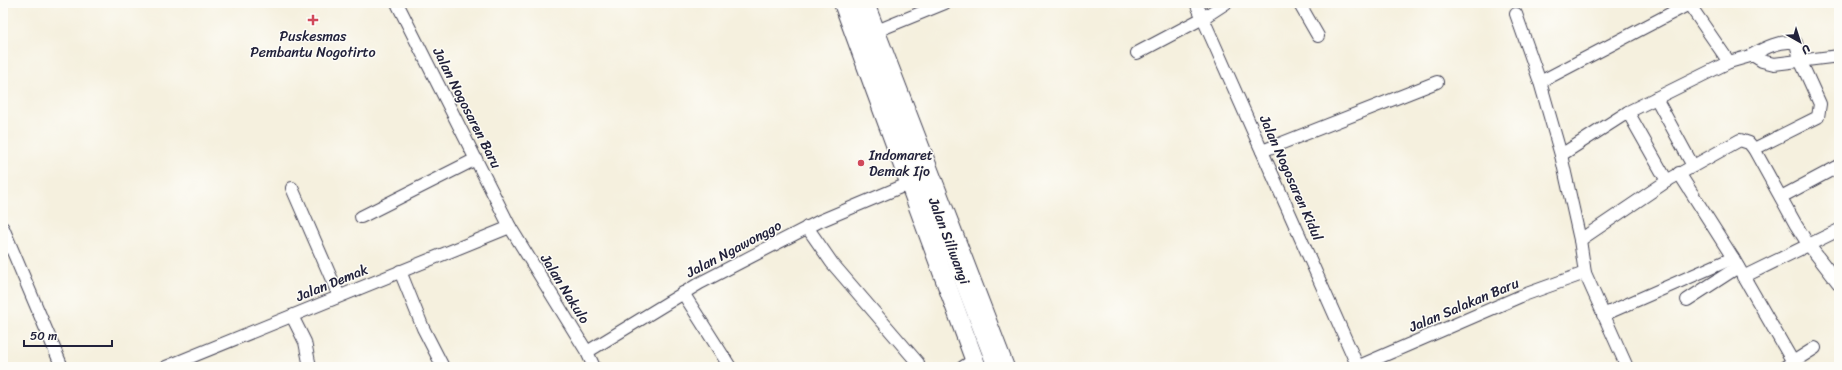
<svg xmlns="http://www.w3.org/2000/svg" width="1842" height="370" viewBox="0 0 1842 370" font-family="Sriracha,sans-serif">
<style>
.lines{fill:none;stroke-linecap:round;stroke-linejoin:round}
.minor-casing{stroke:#424153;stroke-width:14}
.highway-casing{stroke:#424153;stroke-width:20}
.minor{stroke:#fff;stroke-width:12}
.highway{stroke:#fff;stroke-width:18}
.poi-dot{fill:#d1495b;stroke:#fdfcf7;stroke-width:1.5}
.labels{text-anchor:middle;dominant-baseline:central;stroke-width:3;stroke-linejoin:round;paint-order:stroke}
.poi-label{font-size:14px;fill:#22223b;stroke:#fdfcf7}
.street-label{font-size:14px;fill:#22223b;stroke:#fdfcf7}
</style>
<rect width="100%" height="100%" fill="#fdfcf7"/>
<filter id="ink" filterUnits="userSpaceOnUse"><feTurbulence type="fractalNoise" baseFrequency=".025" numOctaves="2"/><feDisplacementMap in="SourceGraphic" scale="8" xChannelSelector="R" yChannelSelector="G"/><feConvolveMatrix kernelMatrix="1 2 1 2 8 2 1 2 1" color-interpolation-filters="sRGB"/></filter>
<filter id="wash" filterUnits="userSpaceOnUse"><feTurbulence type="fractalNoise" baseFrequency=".012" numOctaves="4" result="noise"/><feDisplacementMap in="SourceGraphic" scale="16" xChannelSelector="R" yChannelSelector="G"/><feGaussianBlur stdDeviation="0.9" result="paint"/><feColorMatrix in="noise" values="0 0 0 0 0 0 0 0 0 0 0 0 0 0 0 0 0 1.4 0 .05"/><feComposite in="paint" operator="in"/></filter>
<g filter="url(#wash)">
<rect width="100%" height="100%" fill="#f5f0de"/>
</g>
<g filter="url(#ink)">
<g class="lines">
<defs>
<g id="minor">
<path d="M397 3 510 227 587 352 594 367"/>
<path d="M868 3 1008 367"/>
<path d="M1196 3 1358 367"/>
<path d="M1299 3 1318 36"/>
<path d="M1516 14 1540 82 1561 155 1580 240 1585 273 1627 367"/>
<path d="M879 30 945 3"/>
<path d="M1137 53 1203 18 1226 3"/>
<path d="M1750 56C1763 49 1781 39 1796 43L1800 60 1820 104 1818 117 1754 149"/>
<path d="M1540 82 1689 4 1729 62"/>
<path d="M1656 98 1693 166"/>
<path d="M1628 112 1667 181"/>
<path d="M1262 151 1437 82"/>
<path d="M1561 155 1628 112 1729 62 1750 56H1754L1762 61 1774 64 1839 56"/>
<path d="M1679 173 1733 258 1793 362"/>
<path d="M292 188 339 296"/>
<path d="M1781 197 1839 166"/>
<path d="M361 217 476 159"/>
<path d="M807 227 832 263 918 363"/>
<path d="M3 228 62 367"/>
<path d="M1580 240 1670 179 1740 140 1749 143 1754 149 1796 225 1808 244 1839 284"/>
<path d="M400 271 423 328 443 367"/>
<path d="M1743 277 1839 230"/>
<path d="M683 293 730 367"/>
<path d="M1687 300 1738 267"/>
<path d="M1603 315 1733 258"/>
<path d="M292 316 305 342 310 367"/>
<path d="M587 352 700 283 820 221 903 186"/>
<path d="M166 367 510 227"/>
<path d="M963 367 971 362"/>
<path d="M1357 367 1521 296 1585 273"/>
<path d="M1785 367 1815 348"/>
</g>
<g id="highway">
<path d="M843 3 977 367"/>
<path d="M858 3 997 367"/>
</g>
</defs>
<use href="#minor" class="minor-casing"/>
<use href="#highway" class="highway-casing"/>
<use href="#minor" class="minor"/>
<use href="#highway" class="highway"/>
</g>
</g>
<g class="poi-dot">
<path d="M311 14h4v4h4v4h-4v4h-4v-4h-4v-4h4z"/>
<circle cx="861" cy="163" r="4"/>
</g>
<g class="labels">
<g class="poi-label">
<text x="313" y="36">Puskesmas<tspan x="313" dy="16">Pembantu Nogotirto</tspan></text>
<text x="869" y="155" text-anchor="start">Indomaret<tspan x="869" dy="16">Demak Ijo</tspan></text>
</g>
<g class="street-label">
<text transform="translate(467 108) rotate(63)">Jalan Nogosaren Baru</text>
<text transform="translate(1291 178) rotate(66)">Jalan Nogosaren Kidul</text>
<text transform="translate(949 241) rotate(69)">Jalan Siliwangi</text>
<text transform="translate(734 249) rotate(-28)">Jalan Ngawonggo</text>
<text transform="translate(332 283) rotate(-22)">Jalan Demak</text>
<text transform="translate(565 289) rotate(58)">Jalan Nakulo</text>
<text transform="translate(1464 305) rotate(-23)">Jalan Salakan Baru</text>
</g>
</g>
<rect width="1842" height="370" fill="none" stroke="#fdfcf7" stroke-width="16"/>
<g transform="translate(1800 42) rotate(141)" stroke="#fdfcf7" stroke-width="3" paint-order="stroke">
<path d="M0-3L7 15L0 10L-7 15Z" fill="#22223b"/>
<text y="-6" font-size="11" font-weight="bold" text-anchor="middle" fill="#22223b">U</text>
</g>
<path d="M24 340v6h88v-6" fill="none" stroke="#22223b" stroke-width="2"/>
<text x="30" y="340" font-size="12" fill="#22223b" stroke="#fdfcf7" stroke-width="3" paint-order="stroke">50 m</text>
</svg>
